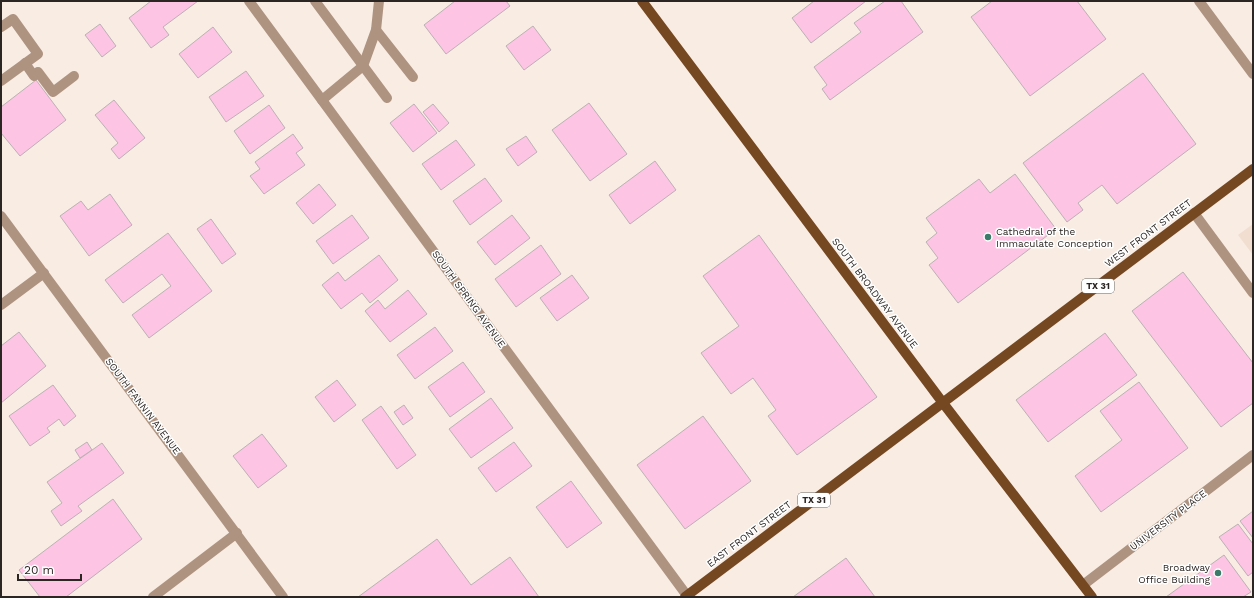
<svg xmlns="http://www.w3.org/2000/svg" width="1254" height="598" viewBox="0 0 1254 598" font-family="'Work Sans',sans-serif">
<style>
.built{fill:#f1ded0}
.building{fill:#fdc4e3;stroke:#bdb0b6}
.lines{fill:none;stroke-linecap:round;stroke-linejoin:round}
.minor{stroke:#ae9380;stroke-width:10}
.major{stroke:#754822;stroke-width:10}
.poi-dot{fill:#3c7b69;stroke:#fff;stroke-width:1.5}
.labels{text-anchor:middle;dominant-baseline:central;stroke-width:3;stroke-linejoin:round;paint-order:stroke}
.shield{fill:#fff;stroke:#6b6765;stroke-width:1}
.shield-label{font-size:9px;font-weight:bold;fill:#2b2623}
.poi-label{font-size:10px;fill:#2b2623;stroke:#fff;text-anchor:start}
.street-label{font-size:10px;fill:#2b2623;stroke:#fff}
</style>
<rect width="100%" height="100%" fill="#f8ece3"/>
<path class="built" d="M1253 224V255L1238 235Z"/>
<g class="building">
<path d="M151 1H198L163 27 169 35 151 48 129 18Z"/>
<path d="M455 1H506L510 6 446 54 424 25Z"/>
<path d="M814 1H866L811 43 792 18Z"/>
<path d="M885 1H901L923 32 830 100 822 89 827 85 814 67 861 32 854 23Z"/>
<path d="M992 1H1077L1106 39 1030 96 971 17Z"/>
<path d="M100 24 116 46 102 57 85 35Z"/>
<path d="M533 26 551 50 524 70 506 46Z"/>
<path d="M213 27 232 52 198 78 179 54Z"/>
<path d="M246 71 264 96 226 122 209 97Z"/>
<path d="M1143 73 1196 144 1117 204 1102 185 1078 203 1083 210 1067 222 1023 163Z"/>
<path d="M36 80 66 120 20 156 1 133V107Z"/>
<path d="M114 100 145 138 119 159 111 149 118 143 95 115Z"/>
<path d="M589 103 627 154 590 181 552 130Z"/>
<path d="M414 104 437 133 413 152 390 123Z"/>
<path d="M433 104 449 123 439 132 423 112Z"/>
<path d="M269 105 285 128 250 154 234 131Z"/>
<path d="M293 134 303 148 296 153 305 165 264 194 250 176 260 169 255 162Z"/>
<path d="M526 136 537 152 518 166 506 149Z"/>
<path d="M456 140 475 165 441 190 422 164Z"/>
<path d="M655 161 676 190 630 224 609 195Z"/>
<path d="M1015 174 1056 229 958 303 929 265 938 258 926 242 937 233 926 218 979 179 990 193Z"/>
<path d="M485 178 502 201 470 225 453 201Z"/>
<path d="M319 184 336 205 313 224 296 203Z"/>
<path d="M110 194 132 225 89 256 60 216 81 201 88 210Z"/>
<path d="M352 215 369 238 333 264 316 241Z"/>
<path d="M512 215 530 238 495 265 477 242Z"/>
<path d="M211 219 236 254 222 264 197 229Z"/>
<path d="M168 233 212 291 149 338 132 315 171 286 162 274 123 303 105 280Z"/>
<path d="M759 235 877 397 797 455 768 416 776 410 753 378 731 394 701 353 739 326 703 276Z"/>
<path d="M541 245 561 274 516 307 495 279Z"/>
<path d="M379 255 398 280 370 303 362 293 341 309 322 285 338 272 345 281Z"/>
<path d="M1183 272 1253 363V403L1221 427 1132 311Z"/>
<path d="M572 275 589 298 557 321 540 298Z"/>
<path d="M408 290 427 314 390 342 365 311 378 300 385 309Z"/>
<path d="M435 327 453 351 415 379 397 355Z"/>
<path d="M19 332 46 366 1 403V346Z"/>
<path d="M1105 333 1137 375 1048 442 1016 400Z"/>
<path d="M463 362 485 392 450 417 428 387Z"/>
<path d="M337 380 356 405 334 422 315 397Z"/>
<path d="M1139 382 1188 448 1101 512 1075 476 1122 440 1100 411Z"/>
<path d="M53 385 76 416 64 426 59 419 47 428 50 432 30 446 9 416Z"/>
<path d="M491 398 513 428 471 458 449 429Z"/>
<path d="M404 405 413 418 403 425 394 412Z"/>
<path d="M381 406 416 455 397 469 362 420Z"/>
<path d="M703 416 751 481 685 529 637 465Z"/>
<path d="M262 434 287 466 258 488 233 456Z"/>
<path d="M87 442 92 450 80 458 75 450Z"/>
<path d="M514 442 532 466 496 492 478 468Z"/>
<path d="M102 443 124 473 78 506 82 511 61 526 51 511 62 503 47 482Z"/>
<path d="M571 481 602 523 567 548 536 507Z"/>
<path d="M113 499 142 539 66 597H40L19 570Z"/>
<path d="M1253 511V538L1240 521Z"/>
<path d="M1238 524 1253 544V572L1248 576 1219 537Z"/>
<path d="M437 539 471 585 510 557 539 597H358Z"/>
<path d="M1224 555 1251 592 1243 597H1166Z"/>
<path d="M846 558 875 597H793Z"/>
</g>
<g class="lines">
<g class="minor">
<path d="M249 1 688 597"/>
<path d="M315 1 387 98"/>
<path d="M1199 1 1253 74"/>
<path d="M1 27 13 19 38 54 1 81"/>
<path d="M376 30 413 77"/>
<path d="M25 63 34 76 38 72 53 92 74 76"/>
<path d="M322 100 363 66 376 30 379 1"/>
<path d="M1194 213 1253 293"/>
<path d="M1 216 283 597"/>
<path d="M1 305 44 273"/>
<path d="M1083 585 1253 455"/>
<path d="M153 597 237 533"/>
</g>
<g class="major">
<path d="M642 1 943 403 1092 597"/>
<path d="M685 597 1253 169"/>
</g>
</g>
<g class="poi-dot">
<circle cx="988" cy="237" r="4"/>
<circle cx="1218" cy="573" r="4"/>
</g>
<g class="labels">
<g class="shield">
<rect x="1082" y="279" width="32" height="14" rx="3"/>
<rect x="798" y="493" width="32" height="14" rx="3"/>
</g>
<g class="shield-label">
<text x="1098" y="286">TX 31</text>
<text x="814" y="500">TX 31</text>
</g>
<g class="poi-label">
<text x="996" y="231">Cathedral of the<tspan x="996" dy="12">Immaculate Conception</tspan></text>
<text x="1210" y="567" text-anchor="end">Broadway<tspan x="1210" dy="12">Office Building</tspan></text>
</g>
<g class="street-label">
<text transform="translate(1148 233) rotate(-37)">WEST FRONT STREET</text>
<text transform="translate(875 293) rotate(53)">SOUTH BROADWAY AVENUE</text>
<text transform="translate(469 299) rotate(54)">SOUTH SPRING AVENUE</text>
<text transform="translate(143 406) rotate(53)">SOUTH FANNIN AVENUE</text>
<text transform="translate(1168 520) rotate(-37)">UNIVERSITY PLACE</text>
<text transform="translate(749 534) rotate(-37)">EAST FRONT STREET</text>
</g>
</g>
<rect width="1254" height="598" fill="none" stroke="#2b2623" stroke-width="4"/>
<path d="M18 574v6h63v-6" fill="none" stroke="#2b2623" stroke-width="2"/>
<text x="24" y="574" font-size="12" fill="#2b2623" stroke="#ffffff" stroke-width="3" paint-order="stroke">20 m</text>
</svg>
